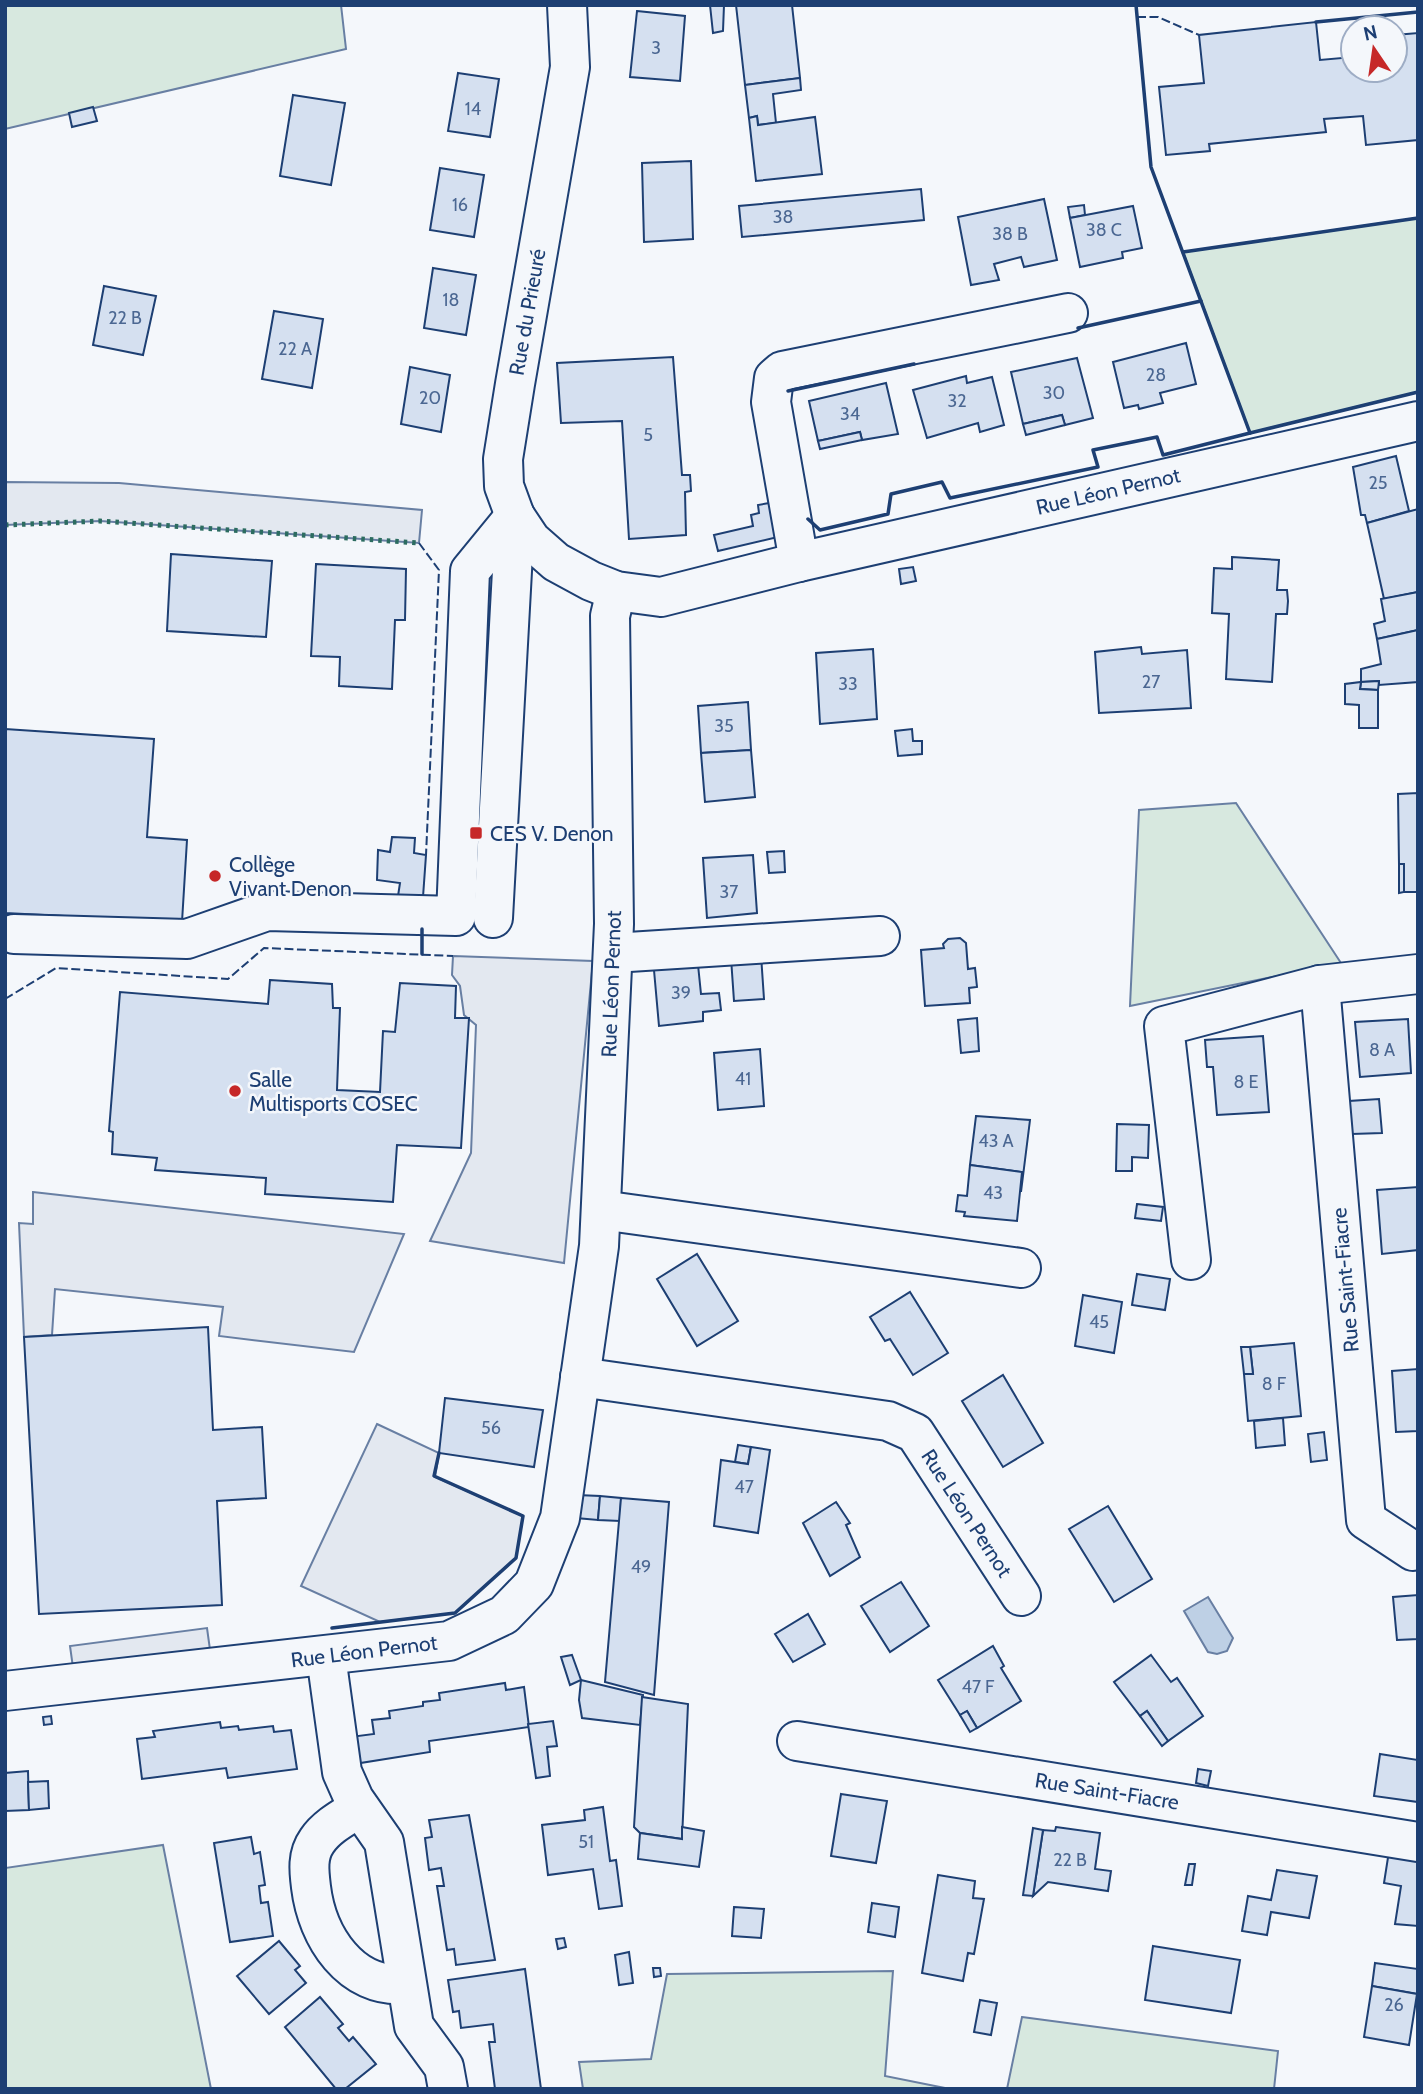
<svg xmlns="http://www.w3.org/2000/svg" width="1423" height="2094" viewBox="0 0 1423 2094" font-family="Cabin,sans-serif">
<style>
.green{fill:#d7e8df;stroke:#687fa3;stroke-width:2}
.parking{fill:#e3e8f0;stroke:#687fa3;stroke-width:2}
.water{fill:#bed0e5;stroke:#687fa3;stroke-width:2}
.building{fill:#d5e0f0;stroke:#1d3f73;stroke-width:2}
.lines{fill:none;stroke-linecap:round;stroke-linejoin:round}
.minor-casing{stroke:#1d3f73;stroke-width:42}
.minor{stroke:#f4f7fb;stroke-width:38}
.hedge{stroke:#2c6c60;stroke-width:5;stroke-dasharray:3.5 5;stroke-linecap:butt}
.fence{stroke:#1d3f73;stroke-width:2;stroke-dasharray:9 3.5;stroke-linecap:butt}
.wall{stroke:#1d3f73;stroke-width:3.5}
.poi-dot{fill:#c62828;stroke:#f4f7fb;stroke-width:2.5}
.labels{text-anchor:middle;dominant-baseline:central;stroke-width:5;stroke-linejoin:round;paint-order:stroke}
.number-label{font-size:18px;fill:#4b6792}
.street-label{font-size:21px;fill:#1d3f73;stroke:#f4f7fb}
.poi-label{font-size:21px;fill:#1d3f73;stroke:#f4f7fb;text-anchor:start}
</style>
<rect width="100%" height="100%" fill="#f4f7fb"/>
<g class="green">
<path d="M5 5H341L346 49 5 129Z"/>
<path d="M1418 218V392L1250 433 1183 252Z"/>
<path d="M1236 803 1341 963 1130 1006 1139 810Z"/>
<path d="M163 1845 211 2089H5V1868Z"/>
<path d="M893 1971 885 2076 950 2089H583L579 2062 651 2059 667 1974Z"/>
<path d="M1022 2017 1278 2051 1274 2089H1007Z"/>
</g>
<g class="parking">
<path d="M5 482 119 483 422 510 419 543 100 521 5 525Z"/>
<path d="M453 956 593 961 564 1263 430 1241 471 1153 476 1025 464 1015 460 986 452 975Z"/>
<path d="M33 1192 404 1234 354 1352 219 1336 223 1307 55 1289 52 1335 24 1337 19 1223 33 1224Z"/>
<path d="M377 1424 439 1453 435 1477 523 1516 516 1558 455 1613 380 1622 301 1586Z"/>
<path d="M207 1628 211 1657 74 1675 70 1646Z"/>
</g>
<path class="water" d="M1208 1597 1233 1638 1227 1651 1217 1654 1208 1652 1184 1611Z"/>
<g class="building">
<path d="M710 5H724L723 31 713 33Z"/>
<path d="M736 5H792L800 78 745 85Z"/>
<path d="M637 11 685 16 680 81 630 77Z"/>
<path d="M1316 22 1320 60 1353 57V70H1395V35L1418 33V140L1366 145 1363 116 1324 119 1326 132 1209 144 1210 151 1166 155 1159 87 1204 83 1199 35Z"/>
<path d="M458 73 499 79 490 137 448 131Z"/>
<path d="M800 78 801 90 773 94 776 123 758 125 757 116 749 118 745 85Z"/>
<path d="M293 95 345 103 331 185 280 176Z"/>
<path d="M93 107 97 121 72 127 69 113Z"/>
<path d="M757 116 758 125 815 117 822 174 756 181 749 118Z"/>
<path d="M691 161 693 239 644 242 642 163Z"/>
<path d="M440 168 484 175 474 237 430 230Z"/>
<path d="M921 189 924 220 742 237 739 206Z"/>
<path d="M1044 199 1057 260 1024 267 1021 257 994 264 999 280 971 285 958 217Z"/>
<path d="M1084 205 1085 215 1070 218 1068 207Z"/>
<path d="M1133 206 1142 248 1122 252 1123 258 1080 267 1070 218Z"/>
<path d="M433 268 476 275 466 335 424 328Z"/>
<path d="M104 286 156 296 143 355 93 345Z"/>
<path d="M274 311 323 319 312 388 262 379Z"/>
<path d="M1186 343 1196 384 1160 393 1163 403 1139 409 1138 405 1124 408 1113 362Z"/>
<path d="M673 357 682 475H690L691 491 685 492 686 535 629 539 622 421 561 423 557 363Z"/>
<path d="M1077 358 1093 418 1065 425 1062 415 1023 424 1011 372Z"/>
<path d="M410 367 450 375 441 432 401 424Z"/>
<path d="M966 376 967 383 992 377 1004 425 980 432 978 423 927 438 913 390Z"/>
<path d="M886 383 898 434 862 440 860 432 818 441 809 401Z"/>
<path d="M1062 415 1065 425 1026 435 1023 424Z"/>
<path d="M860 432 862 440 820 449 818 441Z"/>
<path d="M1396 456 1409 511 1367 523 1365 515H1361L1353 467Z"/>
<path d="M775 502 782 536 718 551 714 535 753 526 751 515 759 513 758 505Z"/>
<path d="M1418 509V592L1384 599 1367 523Z"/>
<path d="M171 554 272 561 266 637 167 631Z"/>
<path d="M1232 557 1279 560 1277 590H1287L1288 601 1287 614H1276L1272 682 1226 679 1229 614 1212 613 1214 568 1232 569Z"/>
<path d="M316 564 406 569 405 620H395L392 689 339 686 340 657 311 656Z"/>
<path d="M913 567 916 581 901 584 899 569Z"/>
<path d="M1418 592V630L1377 639 1374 624 1385 621 1381 599Z"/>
<path d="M1418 630V682L1379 685V681L1361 682V669L1381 664 1377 639Z"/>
<path d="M1141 647 1142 654 1187 650 1191 708 1099 713 1095 652Z"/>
<path d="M873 649 877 719 820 724 816 653Z"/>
<path d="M1379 681 1378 690 1360 689 1361 682Z"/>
<path d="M1361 682 1360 689 1378 690V728H1359V705L1345 704V684Z"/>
<path d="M748 702 751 750 701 753 698 706Z"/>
<path d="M5 729 154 739 147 837 187 840 182 922 5 913Z"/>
<path d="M912 729 913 741H922V754L898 756 895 731Z"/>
<path d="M751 750 755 797 705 802 701 753Z"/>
<path d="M1418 793V892H1404V864H1399L1398 794Z"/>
<path d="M392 837 415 838 414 853 426 855 423 897 398 896 400 883 377 880 378 850 390 852Z"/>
<path d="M784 851 785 872 769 873 767 852Z"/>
<path d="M753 855 757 913 707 918 703 858Z"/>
<path d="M1399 864H1404V892L1399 893Z"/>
<path d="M960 938 966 943 968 969 975 968 977 987 969 988 970 1003 925 1006 921 950 944 948 943 944 948 939Z"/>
<path d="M697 955 701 994 719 993 721 1010 703 1012V1021L659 1026 653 959Z"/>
<path d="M761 955 764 999 734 1001 731 958Z"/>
<path d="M270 980 332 984 333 1008H340L337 1090 380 1092 383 1031 395 1032 400 983 456 986 455 1018H469L461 1148 397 1145 393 1202 265 1194 266 1178 155 1170 157 1158 112 1154 113 1132 109 1131 120 992 268 1004Z"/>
<path d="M977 1018 979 1051 961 1053 958 1020Z"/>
<path d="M1408 1019 1411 1073 1360 1077 1355 1022Z"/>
<path d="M1263 1036 1269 1112 1217 1115 1213 1067H1207L1205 1040Z"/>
<path d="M760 1049 764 1106 718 1110 714 1053Z"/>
<path d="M1379 1099 1382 1133 1352 1134 1349 1101Z"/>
<path d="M976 1116 1030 1120 1021 1192 1022 1172 970 1165Z"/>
<path d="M1117 1124 1149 1125 1148 1158 1132 1157V1171H1116Z"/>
<path d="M970 1165 1022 1172 1017 1221 964 1216 965 1212 956 1211 958 1195 967 1196Z"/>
<path d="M1418 1187V1250L1382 1254 1377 1190Z"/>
<path d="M1137 1204 1163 1207 1161 1221 1135 1218Z"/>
<path d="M697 1254 738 1321 697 1346 657 1279Z"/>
<path d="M1137 1274 1170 1279 1165 1310 1132 1305Z"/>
<path d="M910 1292 948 1353 913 1375 890 1339 885 1341 870 1317Z"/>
<path d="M1083 1295 1122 1302 1114 1353 1075 1346Z"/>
<path d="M208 1327 213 1430 262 1427 266 1498 217 1501 222 1605 39 1614 24 1337Z"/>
<path d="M1294 1343 1301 1416 1248 1421 1244 1374H1253L1250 1347Z"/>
<path d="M1241 1347H1250L1253 1374H1244Z"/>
<path d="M1418 1369V1431L1396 1432 1392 1371Z"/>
<path d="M1003 1375 1043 1443 1003 1467 962 1401Z"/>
<path d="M445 1398 543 1410 534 1467 439 1453Z"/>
<path d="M1283 1418 1285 1445 1256 1448 1254 1421Z"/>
<path d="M1324 1432 1327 1460 1311 1462 1308 1434Z"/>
<path d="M738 1445 751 1447 748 1464 735 1462Z"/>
<path d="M751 1447 770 1450 758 1533 714 1526 721 1460 748 1464Z"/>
<path d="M577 1495 600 1496 598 1520 576 1518Z"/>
<path d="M600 1496 621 1498 620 1521 598 1520Z"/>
<path d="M621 1498 669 1502 654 1695 605 1682Z"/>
<path d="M836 1502 850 1523 846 1525 860 1557 830 1576 803 1523Z"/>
<path d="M1108 1506 1152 1579 1114 1602 1069 1529Z"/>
<path d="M901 1582 929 1626 890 1652 861 1606Z"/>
<path d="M1418 1595V1639L1397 1640 1393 1597Z"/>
<path d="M808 1614 825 1644 793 1662 775 1634Z"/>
<path d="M993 1646 1004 1666 1001 1668 1021 1701 977 1728 967 1711 960 1715 938 1680Z"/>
<path d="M572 1655 581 1680 570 1685 561 1657Z"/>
<path d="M1151 1655 1171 1682 1177 1678 1203 1716 1168 1741 1147 1711 1140 1716 1114 1682Z"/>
<path d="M581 1680 643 1695 640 1725 582 1718 579 1700Z"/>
<path d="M505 1683 506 1690 524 1687 529 1727 429 1741 430 1752 354 1764 350 1737 374 1734 372 1720 390 1718 389 1711 423 1706V1702L440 1700 439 1693Z"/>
<path d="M642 1697 688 1704 682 1839 640 1833 634 1827Z"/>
<path d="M967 1711 977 1728 970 1732 960 1715Z"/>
<path d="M1147 1711 1168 1741 1162 1746 1140 1716Z"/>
<path d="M51 1716 52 1724 44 1725 43 1717Z"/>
<path d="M553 1721 557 1746 547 1747 550 1776 536 1778 528 1724Z"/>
<path d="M220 1722 221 1728 238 1726 239 1730 273 1726 274 1732 291 1730 297 1769 228 1778 226 1768 142 1779 137 1739 155 1737 153 1731Z"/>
<path d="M1380 1754 1418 1760V1802L1374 1796Z"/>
<path d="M1198 1769 1211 1771 1208 1786 1196 1783Z"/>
<path d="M28 1771 29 1810 5 1811V1773Z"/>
<path d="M48 1781 49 1808 29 1810 28 1782Z"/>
<path d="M841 1794 887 1801 876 1863 831 1856Z"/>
<path d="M603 1807 610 1861 616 1860 622 1906 599 1909 593 1869 548 1875 542 1825 585 1820 584 1810Z"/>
<path d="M469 1815 495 1960 456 1965 454 1949 447 1950 437 1886H444L441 1868 429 1870 425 1838 432 1837 429 1820Z"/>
<path d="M682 1827 704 1831 699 1867 638 1859 640 1833 682 1839Z"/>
<path d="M1056 1827 1100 1833 1095 1869 1111 1871 1108 1891 1048 1882 1033 1896 1043 1830 1055 1831Z"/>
<path d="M1033 1828 1043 1830 1033 1896 1023 1895Z"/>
<path d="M251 1837 254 1854 260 1852 265 1885 259 1886 261 1903 268 1902 273 1936 230 1942 214 1843Z"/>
<path d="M1389 1851 1418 1855V1926L1395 1924 1401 1886 1384 1883Z"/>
<path d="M1189 1864H1195L1192 1885H1185Z"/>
<path d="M1277 1870 1317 1876 1309 1918 1271 1912 1267 1935 1242 1931 1248 1896 1271 1900Z"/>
<path d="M938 1875 975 1881 973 1898 984 1899 974 1954 968 1953 963 1981 922 1973Z"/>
<path d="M872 1903 899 1907 895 1937 868 1932Z"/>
<path d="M734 1907 764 1909 761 1938 732 1936Z"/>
<path d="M564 1938 566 1947 558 1949 556 1939Z"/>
<path d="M279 1941 300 1966 295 1970 306 1983 269 2014 237 1976Z"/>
<path d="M1153 1946 1240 1960 1231 2013 1145 2000Z"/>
<path d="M629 1952 633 1983 619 1985 615 1955Z"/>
<path d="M1375 1963 1418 1969V1994L1372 1986Z"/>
<path d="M653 1968H660L661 1976 654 1977Z"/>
<path d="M525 1969 541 2089H495L489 2042H495L493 2024 461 2028 459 2011 453 2012 448 1980Z"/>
<path d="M1372 1986 1417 1994 1409 2045 1364 2037Z"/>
<path d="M320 1997 343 2024 338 2028 349 2041 353 2037 376 2064 345 2089H336L285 2027Z"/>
<path d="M980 2000 997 2003 991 2035 974 2032Z"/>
</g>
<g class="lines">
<defs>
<g id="minor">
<path d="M567 5 570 67 515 384 503 459 504 486 515 516 531 540 556 562 591 581 616 591 661 597 799 562 1418 421"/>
<path d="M799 562 771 402 774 378 782 371 1068 313"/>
<path d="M493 918 515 516"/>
<path d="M14 934 187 939 267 911 456 916 470 571 515 516"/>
<path d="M613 953 880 936"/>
<path d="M1320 985 1366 1520 1413 1551"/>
<path d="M601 1210 1021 1268"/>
<path d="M1191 1260 1164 1026 1320 985 1418 974"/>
<path d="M580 1377 888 1421 915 1433 1021 1596"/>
<path d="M326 1656 342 1772 354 1799 384 1842 414 2026 444 2067 448 2089"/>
<path d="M5 1691 449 1641 504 1615 534 1584 560 1518 599 1246 614 924 610 616 616 591"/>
<path d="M797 1741 1418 1842"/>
<path d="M359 1808C345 1817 327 1826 317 1841 307 1855 309 1871 311 1887 317 1937 351 1989 405 1984"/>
</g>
</defs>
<use href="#minor" class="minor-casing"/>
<use href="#minor" class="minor"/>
<path class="hedge" d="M5 525 100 521 419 543"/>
<g class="fence">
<path d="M1137 17H1158L1199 35"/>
<path d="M419 543 439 570 426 855"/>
<path d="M5 999 56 968 228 979 264 948 453 956"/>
</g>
<g class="wall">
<path d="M1316 22 1418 12"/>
<path d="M1183 252 1418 218"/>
<path d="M1078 328 1201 301"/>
<path d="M788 391 914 364"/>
<path d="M1250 433 1418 392"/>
<path d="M808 519 820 530 888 514 891 494 942 482 950 498 1098 467 1093 450 1157 437 1163 455 1250 433 1151 167 1136 5"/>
<path d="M422 954V929"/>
<path d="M332 1628 455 1613 516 1558 523 1516 434 1476 439 1453"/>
</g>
</g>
<g class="poi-dot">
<rect x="469" y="826" width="14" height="14" rx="3.5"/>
<circle cx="215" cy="876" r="7"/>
<circle cx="235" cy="1091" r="7"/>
</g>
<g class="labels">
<g class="number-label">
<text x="656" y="48">3</text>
<text x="473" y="109">14</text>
<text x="460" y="205">16</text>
<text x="783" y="217">38</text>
<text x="1104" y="230">38 C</text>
<text x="1010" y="234">38 B</text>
<text x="451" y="300">18</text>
<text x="125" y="318">22 B</text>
<text x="295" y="349">22 A</text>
<text x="1156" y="375">28</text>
<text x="1054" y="393">30</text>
<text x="430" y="398">20</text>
<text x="957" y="401">32</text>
<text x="850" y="414">34</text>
<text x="648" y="435">5</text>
<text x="1378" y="483">25</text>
<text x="1151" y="682">27</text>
<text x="848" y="684">33</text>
<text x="724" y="726">35</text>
<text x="729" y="892">37</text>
<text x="681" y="993">39</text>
<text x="1382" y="1050">8 A</text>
<text x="743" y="1079">41</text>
<text x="1246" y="1082">8 E</text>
<text x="996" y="1141">43 A</text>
<text x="993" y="1193">43</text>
<text x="1099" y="1322">45</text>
<text x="1274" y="1384">8 F</text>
<text x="491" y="1428">56</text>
<text x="744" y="1487">47</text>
<text x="641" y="1567">49</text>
<text x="978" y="1687">47 F</text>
<text x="586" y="1842">51</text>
<text x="1070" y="1860">22 B</text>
<text x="1394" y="2005">26</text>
</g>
<g class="street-label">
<text transform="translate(527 312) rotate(-80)">Rue du Prieuré</text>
<text transform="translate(1108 491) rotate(-13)">Rue Léon Pernot</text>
<text transform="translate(611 984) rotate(-88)">Rue Léon Pernot</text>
<text transform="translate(1345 1280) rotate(-95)">Rue Saint-Fiacre</text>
<text transform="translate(967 1513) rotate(57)">Rue Léon Pernot</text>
<text transform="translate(364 1651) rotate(-7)">Rue Léon Pernot</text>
<text transform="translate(1107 1791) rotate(9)">Rue Saint-Fiacre</text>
</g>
<g class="poi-label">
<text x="490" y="833">CES V. Denon</text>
<text x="229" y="864">Collège<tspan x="229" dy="24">Vivant Denon</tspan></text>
<text x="249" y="1079">Salle<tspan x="249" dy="24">Multisports COSEC</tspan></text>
</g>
</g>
<rect width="1423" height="2094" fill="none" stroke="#1d3f73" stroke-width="14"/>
<g transform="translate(1374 49) rotate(347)"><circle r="33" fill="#f4f7fb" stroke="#9eadc5" stroke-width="2"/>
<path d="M0-5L12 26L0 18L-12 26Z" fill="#c62828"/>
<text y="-10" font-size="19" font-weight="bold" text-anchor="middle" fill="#1d3f73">N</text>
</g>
</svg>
